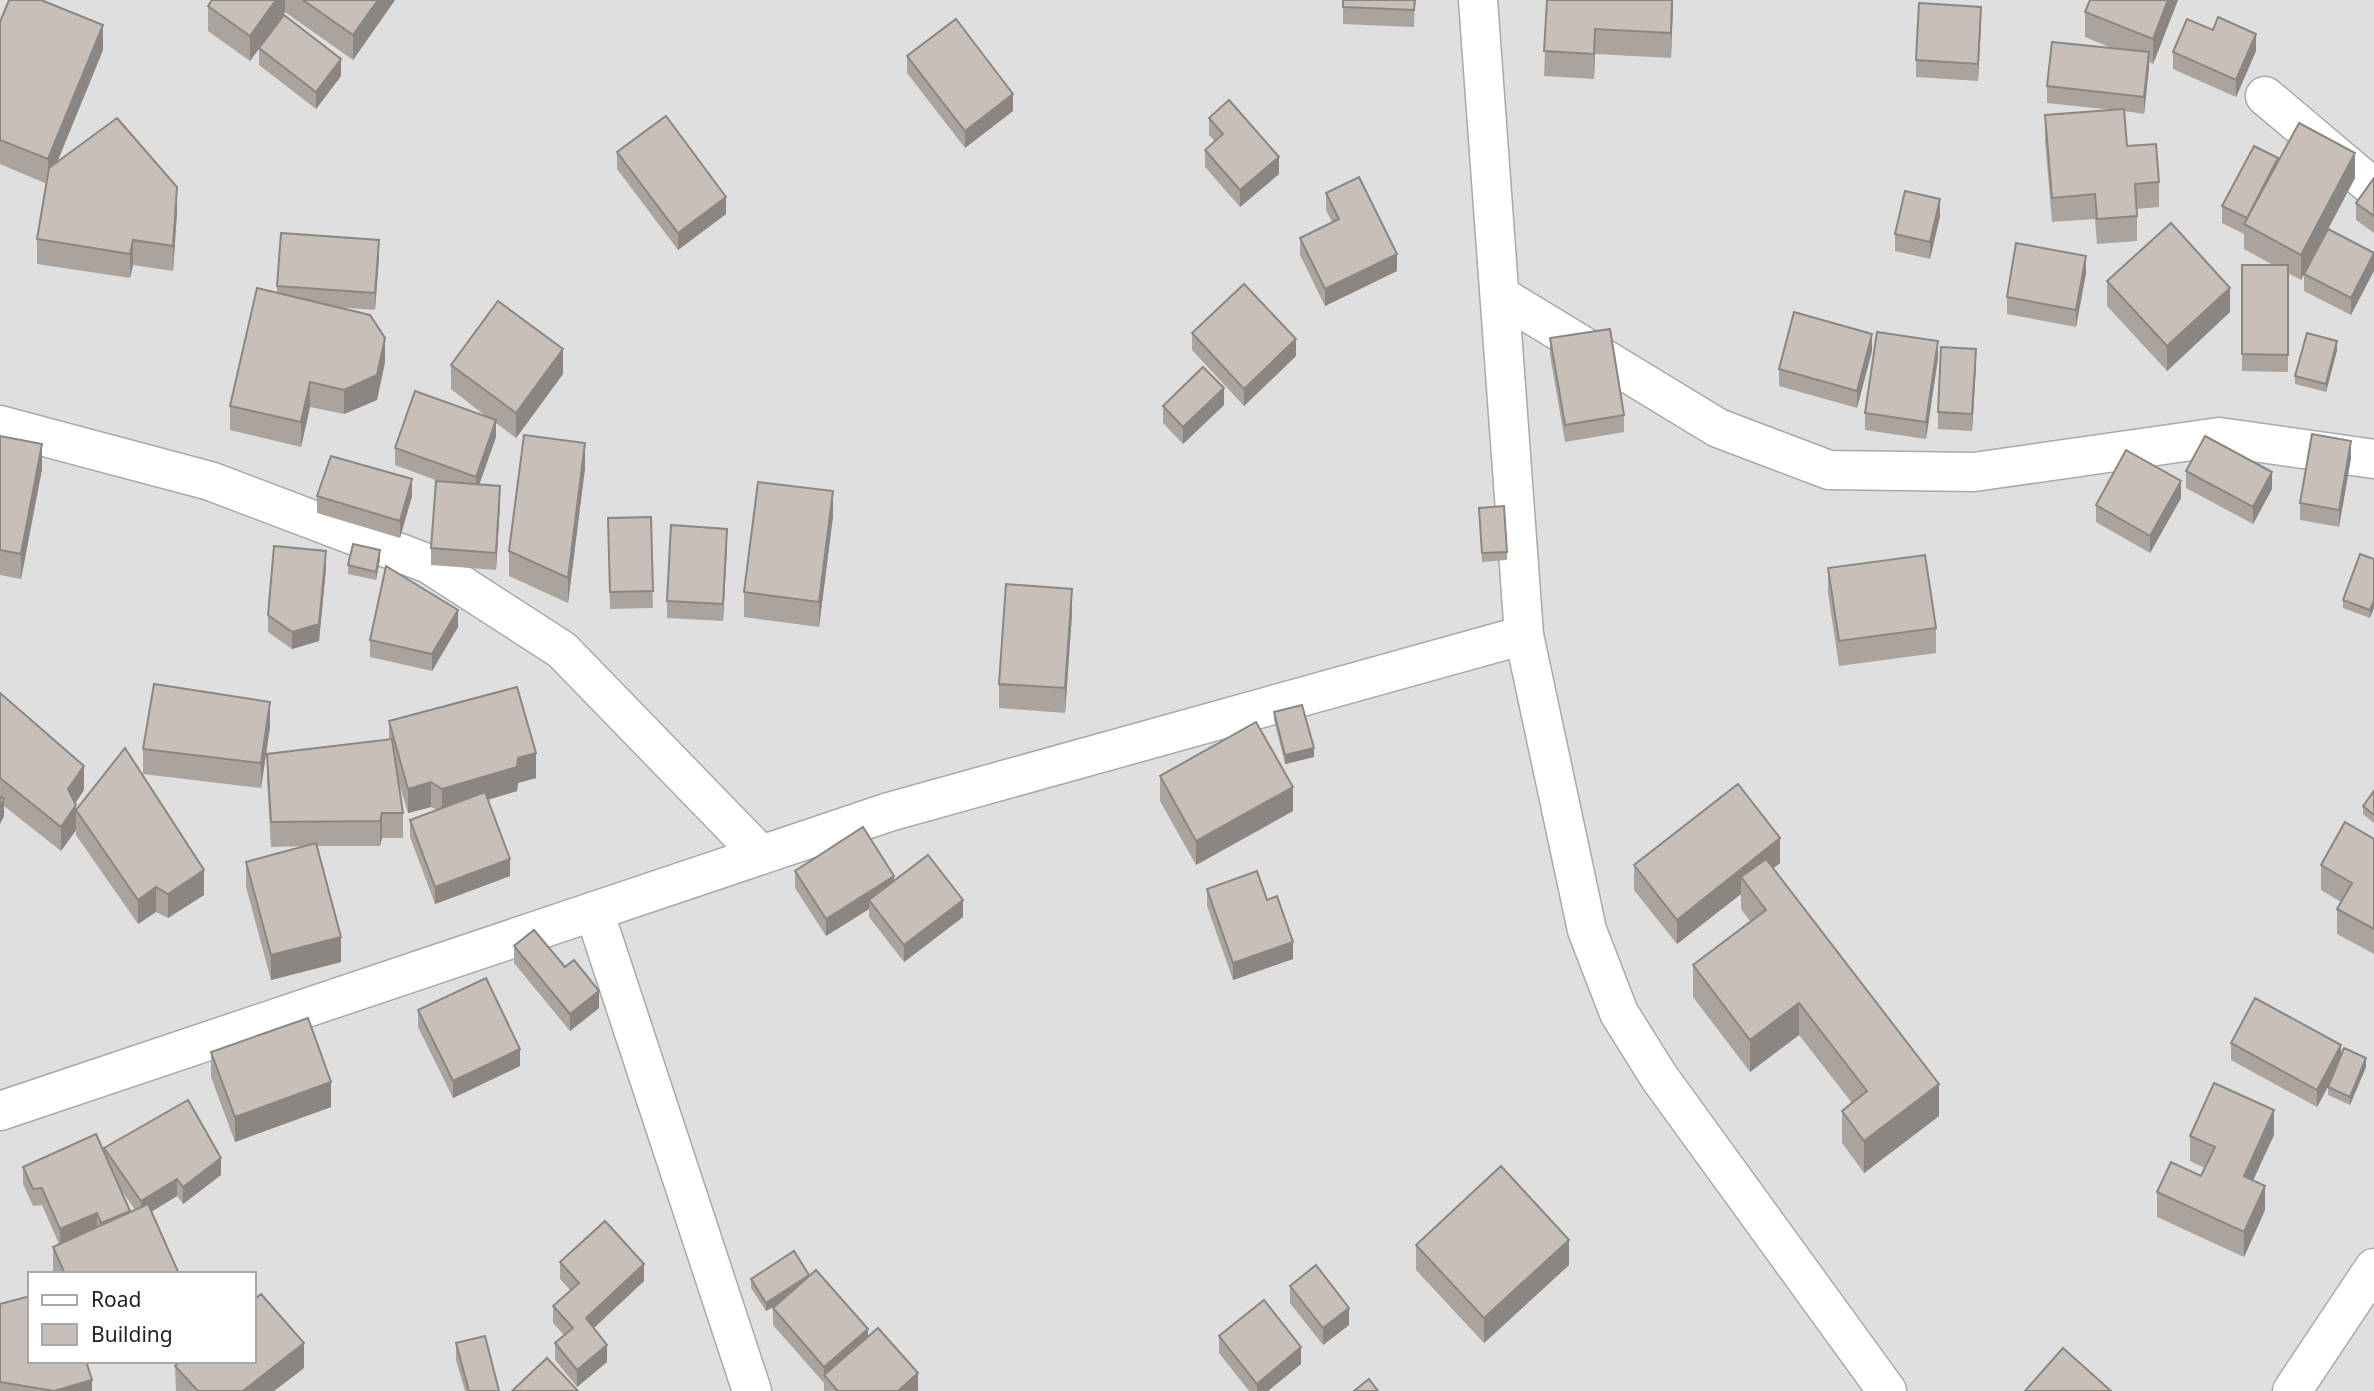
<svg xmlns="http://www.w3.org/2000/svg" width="2374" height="1391" viewBox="0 0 2374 1391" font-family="'Noto Sans',sans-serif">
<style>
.residential{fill:#e0dfdf;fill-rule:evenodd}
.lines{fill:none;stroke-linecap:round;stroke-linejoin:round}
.minor-casing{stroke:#a9a9a9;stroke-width:41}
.minor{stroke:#fff;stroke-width:38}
.wall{fill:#aba49e;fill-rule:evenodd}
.shaded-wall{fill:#8b8681}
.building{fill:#c7bfb8;stroke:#8b8681;stroke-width:2}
</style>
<rect width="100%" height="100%" fill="#f2efe9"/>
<path class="residential" d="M0 0H2374V1391H0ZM30 1274H254V1361H30Z"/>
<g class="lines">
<defs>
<g id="minor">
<path d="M1478 0 1524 635 1587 930 1619 1013 1659 1077 1887 1391"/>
<path d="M2265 96 2374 188"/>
<path d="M1501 296 1718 428 1829 470 1974 472 2219 437 2374 459"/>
<path d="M0 425 210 481 429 564 562 650 761 855"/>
<path d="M594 911 752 1391"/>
<path d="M0 1111 889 812 1524 635"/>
<path d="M2292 1391 2374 1268"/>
</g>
</defs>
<use href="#minor" class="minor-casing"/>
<use href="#minor" class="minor"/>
</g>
<g class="wall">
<path d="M212 0H395L353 60 285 12 269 35 341 76 316 109 259 65V49L250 61 208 31V6Z"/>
<path d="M1343 0H1415L1414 27 1343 24Z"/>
<path d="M1547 0H1673L1671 58 1595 54 1594 79 1544 76Z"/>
<path d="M2178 0 2153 64 2149 62 2144 114 2124 111 2127 146 2159 182V207L2137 209V241L2097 244 2095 219 2052 222 2045 140V115L2113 110 2047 103V86L2114 49 2085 37V12Z"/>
<path d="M0 22 103 50 57 163 177 212 173 271 133 265 130 278 37 264V239L47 184 0 164Z"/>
<path d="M1981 24 1978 81 1916 77V60Z"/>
<path d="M2256 51 2236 97 2173 69V52Z"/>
<path d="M907 56 1013 111 965 148 907 73Z"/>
<path d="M1209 118 1279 174 1240 207 1205 167V150L1215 141 1209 135Z"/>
<path d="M617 152 726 214 678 250 617 169Z"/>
<path d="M2278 161 2355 178 2328 229 2374 253 2351 315 2304 291V274L2320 245 2301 280 2288 273V372L2242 371V265H2273L2244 249V234L2222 223V206Z"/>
<path d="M2374 178V233L2356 220V203Z"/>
<path d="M1326 193 1397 271 1325 306 1300 255V238L1332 222 1326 210Z"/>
<path d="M1940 216 1930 259 1895 251V234Z"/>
<path d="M379 257 375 310 334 307 385 362 377 400 344 414 310 407 301 447 230 430V406L277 293V286Z"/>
<path d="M2086 273 2076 327 2007 314V297Z"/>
<path d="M2107 281 2230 312 2167 371 2107 306Z"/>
<path d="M1192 333 1296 356 1244 406 1192 350Z"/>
<path d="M1550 338 1624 415V432L1565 442 1550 355Z"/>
<path d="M2337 350 2326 392 2295 384V376Z"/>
<path d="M1872 351 1857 408 1779 386V369Z"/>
<path d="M1938 358 1926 439 1865 430V413Z"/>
<path d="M451 365 563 374 516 438 496 423V437L479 484 500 503 496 570 431 565V548L441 482 395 465V448L488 418 451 389Z"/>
<path d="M1976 366 1972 431 1938 429V412Z"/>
<path d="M1224 405 1183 444 1163 423V406Z"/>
<path d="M0 436 42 469 21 579 0 575Z"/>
<path d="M2351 458 2339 527 2300 520V503Z"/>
<path d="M585 468 568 603 509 576V551Z"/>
<path d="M2186 471 2272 489 2253 524 2186 488Z"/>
<path d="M317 496H412L400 538 317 513Z"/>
<path d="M2181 498 2150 553 2096 522V505Z"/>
<path d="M1479 508 1507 552V560L1482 562Z"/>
<path d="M833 516 819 627 744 617V592Z"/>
<path d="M651 517 653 608 610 609 608 535Z"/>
<path d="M727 546 723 621 667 618V601Z"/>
<path d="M380 559 376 580 348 574V565Z"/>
<path d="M2374 559 2370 618 2343 608V600Z"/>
<path d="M326 568 319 641 292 649 268 632V615Z"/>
<path d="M1828 568 1936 628V653L1839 666 1828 593Z"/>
<path d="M1072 614 1065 713 999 708V684Z"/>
<path d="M458 627 432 671 370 657V640Z"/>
<path d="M0 693 84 790 75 803 76 830 61 851 4 806V816L0 824Z"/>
<path d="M1274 712 1314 757 1285 764 1274 720Z"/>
<path d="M389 721 536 778 518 783 517 791 488 800 510 876 435 904 410 837V820L437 810 431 807 408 813 397 777 403 813V838H382L380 846H317L341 962 271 980 246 887V862L304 846 271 847 267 779V754L389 739Z"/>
<path d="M270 727 261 788 143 774V749Z"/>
<path d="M1160 776 1293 811 1196 865 1160 801Z"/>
<path d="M2374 791V823L2363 814V806Z"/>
<path d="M76 810 204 895 168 918 156 912 138 924 76 835Z"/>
<path d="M2374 839V954L2337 934V909L2341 902 2321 890V865Z"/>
<path d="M1780 863 1773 868 1939 1116 1864 1173 1842 1143V1111L1852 1103 1799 1035 1750 1072 1693 997V965L1750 921 1741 909V894L1677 944 1634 890V865Z"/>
<path d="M795 871 894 881 963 917 904 962 869 917V909L826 936 795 888Z"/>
<path d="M1207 889 1293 959 1233 980 1207 906Z"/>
<path d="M514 946 599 1008 570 1031 514 963Z"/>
<path d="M418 1010 520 1066 453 1098 418 1027Z"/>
<path d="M2231 1043 2341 1056 2366 1067 2350 1105 2328 1095V1087L2317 1107 2231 1060Z"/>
<path d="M211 1052 331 1107 235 1142 211 1077Z"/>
<path d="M2274 1135 2253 1180 2265 1210 2244 1257 2157 1217V1192L2201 1176 2205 1168 2190 1161V1136Z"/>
<path d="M104 1148 221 1175 183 1204 177 1196 151 1212 179 1274H54L53 1271V1247L59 1244 42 1205 33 1206 23 1184V1167L104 1152ZM120 1188 135 1210 130 1212Z"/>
<path d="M1416 1245 1569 1265 1484 1343 1416 1270Z"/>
<path d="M560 1262 644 1281 594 1328 607 1362 577 1387 555 1360V1343L564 1335 553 1323V1306L571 1291 560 1279Z"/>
<path d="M809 1275 868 1336 918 1390 824 1391V1383L773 1325V1308L775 1306 766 1311 751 1288V1279Z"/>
<path d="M1290 1286 1349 1325 1323 1345 1290 1303Z"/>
<path d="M0 1304 92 1391H0Z"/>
<path d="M1219 1336 1301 1364 1268 1391H1249L1219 1353Z"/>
<path d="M456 1343 499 1391H465L456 1360Z"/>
<path d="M175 1366 304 1368 274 1391H176Z"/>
</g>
<g class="shaded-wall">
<path d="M276 0H285V12L250 61V36Z"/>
<path d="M378 0H395L353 60V35Z"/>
<path d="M1672 0H1673L1671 58V33Z"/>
<path d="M2168 0H2178L2153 64V39Z"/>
<path d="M1981 7V24L1978 81V64Z"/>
<path d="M103 25V50L48 184V159Z"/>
<path d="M1595 29V54L1594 79V54Z"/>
<path d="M2256 34V51L2236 97V80Z"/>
<path d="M2149 52V69L2144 114V97Z"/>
<path d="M341 59V76L316 109V92Z"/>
<path d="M1013 94V111L965 148V131Z"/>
<path d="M2355 153V178L2301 280V255Z"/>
<path d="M1279 157V174L1240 207V190Z"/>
<path d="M177 187V212L173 271V246Z"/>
<path d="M726 197V214L678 250V233Z"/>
<path d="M1940 199V216L1930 259V242Z"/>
<path d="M133 240V265L130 278V254Z"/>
<path d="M379 240V257L375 310V293Z"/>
<path d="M1397 254V271L1325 306V289Z"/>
<path d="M2374 254V271L2351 315V298Z"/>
<path d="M2086 256V273L2076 327V310Z"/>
<path d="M2230 288V312L2167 371V346Z"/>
<path d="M1872 334V351L1857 408V391Z"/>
<path d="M385 338V362L377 400 344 414V390Z"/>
<path d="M1296 339V356L1244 406V389Z"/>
<path d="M1938 341V358L1926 439V422Z"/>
<path d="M2337 341V350L2326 392V384Z"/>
<path d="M563 349V374L516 438V413Z"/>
<path d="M1976 349V366L1972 431V414Z"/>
<path d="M310 382V407L301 447V422Z"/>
<path d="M1224 388V405L1183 444V427Z"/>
<path d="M496 420V437L476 494V477Z"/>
<path d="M2351 441V458L2339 527V510Z"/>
<path d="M585 443V468L568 603V578Z"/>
<path d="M42 444V469L21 579V554Z"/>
<path d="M2272 472V489L2253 524V507Z"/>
<path d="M412 479V496L400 538V521Z"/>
<path d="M2181 481V498L2150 553V536Z"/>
<path d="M500 486V503L496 570V553Z"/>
<path d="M833 491V516L819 627V602Z"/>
<path d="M727 529V546L723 621V604Z"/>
<path d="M380 550V559L376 580V572Z"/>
<path d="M326 551V568L319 641 292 649V632Z"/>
<path d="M1072 589V614L1065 713V688Z"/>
<path d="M2374 600V608L2370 618V610Z"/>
<path d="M458 610V627L432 671V654Z"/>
<path d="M270 702V727L261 788V763Z"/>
<path d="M1314 748V757L1285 764V755Z"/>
<path d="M536 753V778L518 783 517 791 442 813V789L518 758Z"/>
<path d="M84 766V790L68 814V789Z"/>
<path d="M431 782V807L408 813V789Z"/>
<path d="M1293 787V811L1196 865V841Z"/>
<path d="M4 799V816L0 824V807Z"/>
<path d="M76 805V830L61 851V827Z"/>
<path d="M382 813V838L380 846V821Z"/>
<path d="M1780 838V863L1749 888 1741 877V894L1677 944V920Z"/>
<path d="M510 859V876L435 904V887Z"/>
<path d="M204 870V895L168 918V894Z"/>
<path d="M894 876V893L869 900V909L826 936V919Z"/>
<path d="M156 887V912L138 924V900Z"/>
<path d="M963 900V917L904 962V945Z"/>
<path d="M341 937V962L271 980V955Z"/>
<path d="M1293 942V959L1233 980V963Z"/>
<path d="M599 991V1008L570 1031V1014Z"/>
<path d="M1799 1003V1035L1750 1072V1040Z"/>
<path d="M2341 1045V1062L2317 1107V1090Z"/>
<path d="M520 1049V1066L453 1098V1081Z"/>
<path d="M2366 1058V1067L2350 1105V1097Z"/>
<path d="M331 1082V1107L235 1142V1117Z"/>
<path d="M1939 1084V1116L1864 1173V1141Z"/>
<path d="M2274 1110V1135L2244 1200V1176Z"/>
<path d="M221 1158V1175L183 1204V1187Z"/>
<path d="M177 1179V1196L141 1218V1201Z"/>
<path d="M2265 1186V1210L2244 1257V1232Z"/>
<path d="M97 1213V1230L60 1246V1229Z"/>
<path d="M1569 1240V1265L1484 1343V1318Z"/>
<path d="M644 1264V1281L586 1335V1318Z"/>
<path d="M809 1275V1284L766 1311V1303Z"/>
<path d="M1349 1308V1325L1323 1345V1328Z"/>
<path d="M868 1329V1346L824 1376V1367Z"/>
<path d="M304 1343V1368L274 1391H243Z"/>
<path d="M607 1345V1362L577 1387V1370Z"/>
<path d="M1301 1347V1364L1268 1391H1257V1384Z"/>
<path d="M918 1373V1391H898Z"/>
<path d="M92 1380V1391H54Z"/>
</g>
<g class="building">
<path d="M9 0H41L103 25 48 159 0 140V22Z"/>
<path d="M212 0H276L250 36 208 6Z"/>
<path d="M303 0H378L353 35Z"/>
<path d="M1343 0H1415L1414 10 1343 7Z"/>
<path d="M1547 0H1672L1671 33 1595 29 1594 54 1544 51Z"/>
<path d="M2090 0H2168L2153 39 2085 12Z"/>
<path d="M1919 3 1981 7 1978 64 1916 60Z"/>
<path d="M284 15 341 59 316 92 259 48Z"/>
<path d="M2218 17 2256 34 2236 80 2173 52 2187 19 2213 30Z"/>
<path d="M956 19 1013 94 965 131 907 56Z"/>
<path d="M2052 42 2149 52 2144 97 2047 86Z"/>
<path d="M1229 100 1279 157 1240 190 1205 150 1223 134 1209 118Z"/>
<path d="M2124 109 2127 146 2156 144 2159 182 2135 184 2137 216 2097 219 2095 194 2052 198 2045 115Z"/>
<path d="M666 116 726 197 678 233 617 152Z"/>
<path d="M117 118 177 187 173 246 133 240 130 254 37 239 49 168Z"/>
<path d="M2299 123 2355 153 2301 255 2244 224Z"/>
<path d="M2254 146 2278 158 2247 218 2222 206Z"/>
<path d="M1359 177 1397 254 1325 289 1300 238 1339 219 1326 193Z"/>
<path d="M2374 178V216L2356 203Z"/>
<path d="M1905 191 1940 199 1930 242 1895 234Z"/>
<path d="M2171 223 2230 288 2167 346 2107 281Z"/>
<path d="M2328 229 2374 253 2351 298 2304 274Z"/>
<path d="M281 233 379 240 375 293 277 286Z"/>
<path d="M2016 243 2086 256 2076 310 2007 297Z"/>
<path d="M2242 265H2288V355L2242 354Z"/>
<path d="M1244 284 1296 339 1244 389 1192 333Z"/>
<path d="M257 288 370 315 385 338 377 375 344 390 310 382 301 422 230 406Z"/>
<path d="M498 301 563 349 516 413 451 365Z"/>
<path d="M1794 312 1872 334 1857 391 1779 369Z"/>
<path d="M1610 329 1624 415 1565 425 1550 338Z"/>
<path d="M1877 332 1938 341 1926 422 1865 413Z"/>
<path d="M2307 333 2337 341 2326 384 2295 376Z"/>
<path d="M1941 347 1976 349 1972 414 1938 412Z"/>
<path d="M1203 367 1224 388 1183 427 1163 406Z"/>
<path d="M415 391 496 420 476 477 395 448Z"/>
<path d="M2312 434 2351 441 2339 510 2300 503Z"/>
<path d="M524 435 585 443 568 578 509 551Z"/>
<path d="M0 436 42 444 21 554 0 550Z"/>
<path d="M2205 436 2272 472 2253 507 2186 471Z"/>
<path d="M2126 450 2181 481 2150 536 2096 505Z"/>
<path d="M331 456 412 479 400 521 317 496Z"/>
<path d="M436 481 500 486 496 553 431 548Z"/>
<path d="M758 482 833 491 819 602 744 592Z"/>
<path d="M1504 506 1507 552 1482 553 1479 508Z"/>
<path d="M651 517 653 591 610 592 608 518Z"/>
<path d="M671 525 727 529 723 604 667 601Z"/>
<path d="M353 544 380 550 376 572 348 565Z"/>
<path d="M274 546 326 551 319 624 292 632 268 615Z"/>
<path d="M2360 554 2374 559V600L2370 610 2343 600Z"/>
<path d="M1925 555 1936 628 1839 641 1828 568Z"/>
<path d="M386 566 458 610 432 654 370 640Z"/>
<path d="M1006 584 1072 589 1065 688 999 684Z"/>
<path d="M154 684 270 702 261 763 143 749Z"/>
<path d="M517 687 536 753 518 758 517 767 442 789 431 782 408 789 389 721Z"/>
<path d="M0 693 84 766 68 789 76 805 61 827 0 778Z"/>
<path d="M1302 705 1314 748 1285 755 1274 712Z"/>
<path d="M1256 722 1293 787 1196 841 1160 776Z"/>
<path d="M392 739 403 813H382L380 821 271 822 267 754Z"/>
<path d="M125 748 204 870 168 894 156 887 138 900 76 810Z"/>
<path d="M1738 784 1780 838 1677 920 1634 865Z"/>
<path d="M2374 791V815L2363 806Z"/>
<path d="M485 792 510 859 435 887 410 820Z"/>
<path d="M0 797 4 799 0 807Z"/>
<path d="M2345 822 2374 839V929L2337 909 2352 883 2321 865Z"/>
<path d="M863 827 894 876 826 919 795 871Z"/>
<path d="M316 843 341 937 271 955 246 862Z"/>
<path d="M928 855 963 900 904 945 869 900Z"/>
<path d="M1766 859 1939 1084 1864 1141 1842 1111 1867 1091 1799 1003 1750 1040 1693 965 1766 910 1741 877Z"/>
<path d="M1257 871 1267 900 1277 896 1293 942 1233 963 1207 889Z"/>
<path d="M534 930 565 967 574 960 599 991 570 1014 514 946Z"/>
<path d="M486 978 520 1049 453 1081 418 1010Z"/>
<path d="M2255 998 2341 1045 2317 1090 2231 1043Z"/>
<path d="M308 1018 331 1082 235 1117 211 1052Z"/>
<path d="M2344 1048 2366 1058 2350 1097 2328 1087Z"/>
<path d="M2214 1083 2274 1110 2244 1176 2265 1186 2244 1232 2157 1192 2171 1162 2201 1176 2215 1147 2190 1136Z"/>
<path d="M188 1100 221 1158 183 1187 177 1179 141 1201 104 1148Z"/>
<path d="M96 1134 130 1211 101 1223 97 1213 60 1229 42 1188 33 1189 23 1167Z"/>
<path d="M1501 1166 1569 1240 1484 1318 1416 1245Z"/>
<path d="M148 1204 179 1274H65L53 1247Z"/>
<path d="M605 1221 644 1264 586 1318 607 1345 577 1370 555 1343 573 1328 553 1306 579 1283 560 1262Z"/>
<path d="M794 1251 809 1275 766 1303 751 1279Z"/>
<path d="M1316 1265 1349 1308 1323 1328 1290 1286Z"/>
<path d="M816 1270 868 1329 824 1367 773 1308Z"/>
<path d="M261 1294 304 1343 243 1391H198L175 1366 180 1361H254V1300Z"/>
<path d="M30 1296V1361H86L92 1380 54 1391 0 1382V1304Z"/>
<path d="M1264 1300 1301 1347 1257 1384 1219 1336Z"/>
<path d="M878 1328 918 1373 898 1391H838L824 1375Z"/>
<path d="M485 1336 499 1391H469L456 1343Z"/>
<path d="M2063 1348 2111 1391H2025Z"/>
<path d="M547 1358 578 1391H512Z"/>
<path d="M1369 1379 1378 1391H1354Z"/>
</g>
<rect x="28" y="1272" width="228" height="91" fill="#ffffff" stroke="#a7a7a7" stroke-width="2"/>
<rect x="42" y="1295" width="35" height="10" fill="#ffffff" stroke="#a7a7a7" stroke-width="2"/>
<text x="91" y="1307" font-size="21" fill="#222222">Road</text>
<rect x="42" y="1324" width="35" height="21" fill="#c7bfb8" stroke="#a7a7a7" stroke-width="2"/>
<text x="91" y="1342" font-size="21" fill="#222222">Building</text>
</svg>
